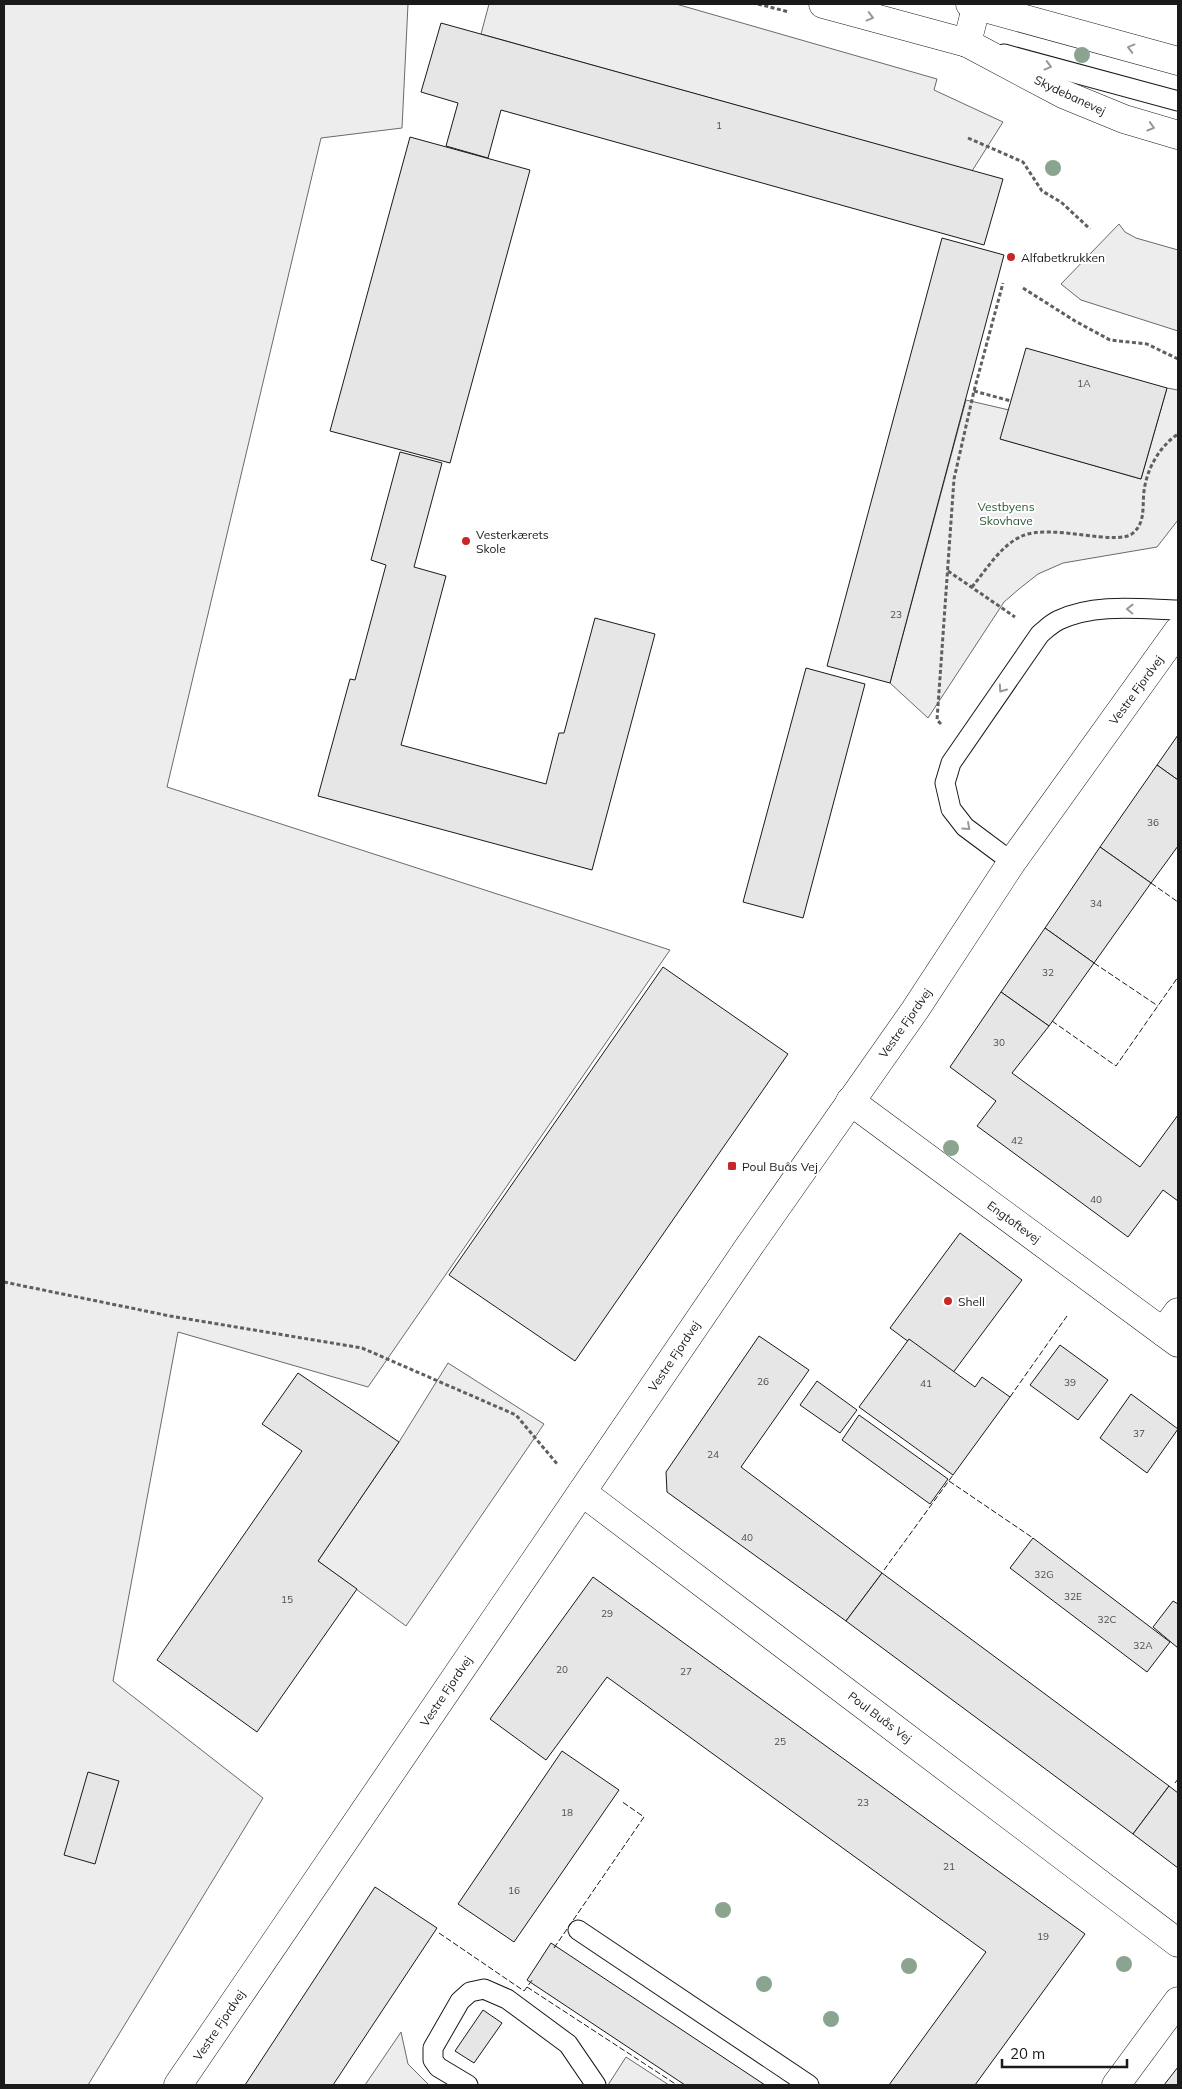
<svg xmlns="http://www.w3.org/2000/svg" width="1182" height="2089" viewBox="0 0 1182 2089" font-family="Mulish,sans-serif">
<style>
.built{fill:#ededed;stroke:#6a6a6a}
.building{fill:#e6e6e6;stroke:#1a1a1a}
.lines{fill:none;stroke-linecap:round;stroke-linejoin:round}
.service-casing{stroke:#1a1a1a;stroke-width:21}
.minor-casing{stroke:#1a1a1a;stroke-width:29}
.tertiary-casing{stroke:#1a1a1a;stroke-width:29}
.path{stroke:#5f5f5f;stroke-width:3;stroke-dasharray:4 2.5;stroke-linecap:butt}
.service{stroke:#fff;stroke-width:19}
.minor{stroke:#fff;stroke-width:28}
.tertiary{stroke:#fff;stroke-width:28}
.fence{stroke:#1a1a1a;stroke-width:1;stroke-dasharray:6 2.5;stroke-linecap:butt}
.tree{fill:#8aa48f}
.oneway{stroke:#989898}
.poi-dot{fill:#c62828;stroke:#fff;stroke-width:2}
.labels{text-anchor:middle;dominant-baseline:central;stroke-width:4;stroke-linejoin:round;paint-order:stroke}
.number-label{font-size:10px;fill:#4d4d4d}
.street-label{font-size:12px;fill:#1a1a1a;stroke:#fff}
.poi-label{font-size:12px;fill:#1a1a1a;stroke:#fff;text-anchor:start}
.park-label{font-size:12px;fill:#2b5a34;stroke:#fff}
</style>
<rect width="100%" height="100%" fill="#fff"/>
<g class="built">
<path d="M4 4H408L402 128 321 138 167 787 670 950 368 1387 178 1332 113 1681 263 1798 88 2085H4Z"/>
<path d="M489 4H676L937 79 934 90 1003 122 972 171 481 34Z"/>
<path d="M1119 224 1125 232 1136 238 1178 250V331L1081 300 1061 284Z"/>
<path d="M1167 388 1178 390V520L1157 547 1063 563 1038 574 1019 589 1004 602 928 718 890 683 966 400 1009 410 1001 439 1141 479Z"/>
<path d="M448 1363 544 1424 406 1626 318 1561 399 1442Z"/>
<path d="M401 2032 408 2064 429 2085H365Z"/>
<path d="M626 2057 669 2085H608Z"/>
</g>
<g class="building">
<path d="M441 23 1003 179 984 245 501 110 488 158 446 146 458 103 421 92Z"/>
<path d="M410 137 530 170 450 463 330 431Z"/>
<path d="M942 238 1004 255 890 683 827 666Z"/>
<path d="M1026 348 1167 388 1141 479 1000 439Z"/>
<path d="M400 452 442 463 414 567 446 576 401 745 546 784 559 733H564L595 618 655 634 592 870 318 796 350 679 355 680 386 565 371 560Z"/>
<path d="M806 668 865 684 803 918 743 902Z"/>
<path d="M1178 735V780L1157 765Z"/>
<path d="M1157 765 1178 780V846L1151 883 1100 847Z"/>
<path d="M1100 847 1151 883 1094 963 1045 928Z"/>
<path d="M1045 928 1094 963 1049 1026 1001 992Z"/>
<path d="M663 967 788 1054 575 1361 449 1275Z"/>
<path d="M1001 992 1049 1026 1012 1073 1140 1167 1178 1115V1201L1163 1190 1128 1237 977 1126 996 1101 950 1067Z"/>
<path d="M960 1233 1022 1280 952 1374 890 1328Z"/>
<path d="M759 1336 809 1370 741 1467 882 1573 846 1621 667 1492 666 1472Z"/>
<path d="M909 1339 975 1387 982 1377 1010 1397 953 1475 859 1407Z"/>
<path d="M1060 1345 1108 1380 1078 1420 1030 1385Z"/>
<path d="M298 1373 399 1442 318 1561 357 1589 257 1732 157 1660 302 1451 262 1424Z"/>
<path d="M817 1381 857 1410 840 1433 800 1405Z"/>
<path d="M1131 1394 1178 1429 1147 1473 1100 1438Z"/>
<path d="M859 1415 948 1479 930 1504 842 1440Z"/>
<path d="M1033 1538 1170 1642 1147 1672 1010 1568Z"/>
<path d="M882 1573 1169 1786 1133 1834 846 1621Z"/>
<path d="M593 1577 1085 1934 975 2085H889L986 1952 607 1677 546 1760 490 1719Z"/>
<path d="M1173 1601 1178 1604V1648L1153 1627Z"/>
<path d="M562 1751 619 1790 514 1942 458 1904Z"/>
<path d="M88 1772 119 1781 95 1864 64 1855Z"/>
<path d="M1169 1786 1178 1793V1868L1133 1834Z"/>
<path d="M375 1887 437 1928 333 2085H245Z"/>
<path d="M551 1943 765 2085H685L527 1980Z"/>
<path d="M483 2010 502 2023 474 2063 455 2051Z"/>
<path d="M1178 2067V2085H1164Z"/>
</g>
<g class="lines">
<defs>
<g id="service">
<path d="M1004 54 1178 101"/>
<path d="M1012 862 965 827 951 809 945 783 951 763 1040 634C1046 629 1052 623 1059 620 1095 603 1140 609 1178 610"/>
<path d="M578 1930 809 2085"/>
<path d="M468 2085 438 2067 433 2060V2048L460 2001 470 1992 484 1989 507 1999 568 2044 596 2085"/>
</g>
<g id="minor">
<path d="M967 43 977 4"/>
<path d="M850 1101 1178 1343"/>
<path d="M1163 1332 1178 1312"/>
<path d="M582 1492 1178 1943"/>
<path d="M1116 2085 1178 2001"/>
</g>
<g id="tertiary">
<path d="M823 4 967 43 1063 94 1124 119 1178 135"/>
<path d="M970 4 1178 61"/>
<path d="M178 2085 748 1248 915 1010 1012 862 1178 631"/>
</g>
</defs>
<use href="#service" class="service-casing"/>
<use href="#minor" class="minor-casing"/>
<use href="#tertiary" class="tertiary-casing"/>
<g class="path">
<path d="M758 4 789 12"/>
<path d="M968 138 1023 162 1042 191 1061 202 1090 229"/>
<path d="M1023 288 1075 321 1110 340 1147 344 1178 359"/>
<path d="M974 391 1011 401"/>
<path d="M948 571 1015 617"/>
<path d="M972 587C986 570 1001 545 1022 536 1051 523 1118 547 1133 533 1146 522 1142 506 1144 491 1147 468 1160 446 1178 434"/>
<path d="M941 724 937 720 954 479 974 391 1003 283"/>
<path d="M4 1282 170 1316 362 1348 516 1415 558 1465"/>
</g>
<use href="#service" class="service"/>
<use href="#minor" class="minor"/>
<use href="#tertiary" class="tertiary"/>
<g class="fence">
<path d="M1151 883 1178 902"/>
<path d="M1094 963 1158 1006"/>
<path d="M1052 1021 1116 1066 1178 977"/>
<path d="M1010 1397 1067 1316"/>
<path d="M949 1481 1033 1538"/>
<path d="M884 1570 953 1475"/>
<path d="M1175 1783 1178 1779"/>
<path d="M439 1933 524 1991 533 1979"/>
<path d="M554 1948 644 1817 621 1801"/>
<path d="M527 1987 677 2085"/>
</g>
</g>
<g class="tree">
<circle cx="1082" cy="55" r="8"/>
<circle cx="1053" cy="168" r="8"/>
<circle cx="951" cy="1148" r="8"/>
<circle cx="723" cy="1910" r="8"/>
<circle cx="1124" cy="1964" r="8"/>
<circle cx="909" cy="1966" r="8"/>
<circle cx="764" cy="1984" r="8"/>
<circle cx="831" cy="2019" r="8"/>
</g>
<defs><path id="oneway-chevron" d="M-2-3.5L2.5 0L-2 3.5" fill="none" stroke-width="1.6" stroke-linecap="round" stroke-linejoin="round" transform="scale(1.25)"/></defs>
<g class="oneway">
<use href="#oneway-chevron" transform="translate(870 17) rotate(15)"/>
<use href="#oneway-chevron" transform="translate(1131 48) rotate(-165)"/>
<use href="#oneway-chevron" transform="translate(1048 66) rotate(15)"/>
<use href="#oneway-chevron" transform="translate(1151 127) rotate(16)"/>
<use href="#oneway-chevron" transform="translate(1130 609) rotate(-179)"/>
<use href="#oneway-chevron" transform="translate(1002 689) rotate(125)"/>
<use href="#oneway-chevron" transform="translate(967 827) rotate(42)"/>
</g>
<g class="poi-dot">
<circle cx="1011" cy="257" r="5"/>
<circle cx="466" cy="541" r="5"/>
<rect x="727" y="1161" width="10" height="10" rx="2.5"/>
<circle cx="948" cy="1301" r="5"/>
</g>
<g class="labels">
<g class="number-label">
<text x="719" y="125">1</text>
<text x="1084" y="383">1A</text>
<text x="896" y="614">23</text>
<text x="1153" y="822">36</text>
<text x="1096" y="903">34</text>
<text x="1048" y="972">32</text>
<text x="999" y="1042">30</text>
<text x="1017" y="1140">42</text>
<text x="1096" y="1199">40</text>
<text x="763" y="1381">26</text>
<text x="1070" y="1382">39</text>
<text x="926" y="1383">41</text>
<text x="1139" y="1433">37</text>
<text x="713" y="1454">24</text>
<text x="747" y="1537">40</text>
<text x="1044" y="1574">32G</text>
<text x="1073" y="1596">32E</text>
<text x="287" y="1599">15</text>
<text x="607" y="1613">29</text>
<text x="1107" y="1619">32C</text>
<text x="1143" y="1645">32A</text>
<text x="562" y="1669">20</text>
<text x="686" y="1671">27</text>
<text x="780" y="1741">25</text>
<text x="863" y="1802">23</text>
<text x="567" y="1812">18</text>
<text x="949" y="1866">21</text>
<text x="514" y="1890">16</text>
<text x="1043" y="1936">19</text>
</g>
<g class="street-label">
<text transform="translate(1070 95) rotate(25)">Skydebanevej</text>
<text transform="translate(1136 690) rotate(-54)">Vestre Fjordvej</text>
<text transform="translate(905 1023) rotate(-55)">Vestre Fjordvej</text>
<text transform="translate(1014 1222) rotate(36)">Engtoftevej</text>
<text transform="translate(674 1356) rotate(-56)">Vestre Fjordvej</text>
<text transform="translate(446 1691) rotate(-56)">Vestre Fjordvej</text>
<text transform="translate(880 1717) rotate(37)">Poul Buås Vej</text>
<text transform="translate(219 2025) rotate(-56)">Vestre Fjordvej</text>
</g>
<g class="poi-label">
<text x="1021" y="257">Alfabetkrukken</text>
<text x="476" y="534">Vesterkærets<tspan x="476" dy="14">Skole</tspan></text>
<text x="742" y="1166">Poul Buås Vej</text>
<text x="958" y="1301">Shell</text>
</g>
<g class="park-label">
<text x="1006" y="506">Vestbyens<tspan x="1006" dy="14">Skovhave</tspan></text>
</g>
</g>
<rect width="1182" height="2089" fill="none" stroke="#1a1a1a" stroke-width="10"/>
<path d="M1002 2059v8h125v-8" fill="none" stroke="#1a1a1a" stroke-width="2.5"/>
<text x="1010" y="2059" font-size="15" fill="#1a1a1a" stroke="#ffffff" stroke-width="4" paint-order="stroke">20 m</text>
</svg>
